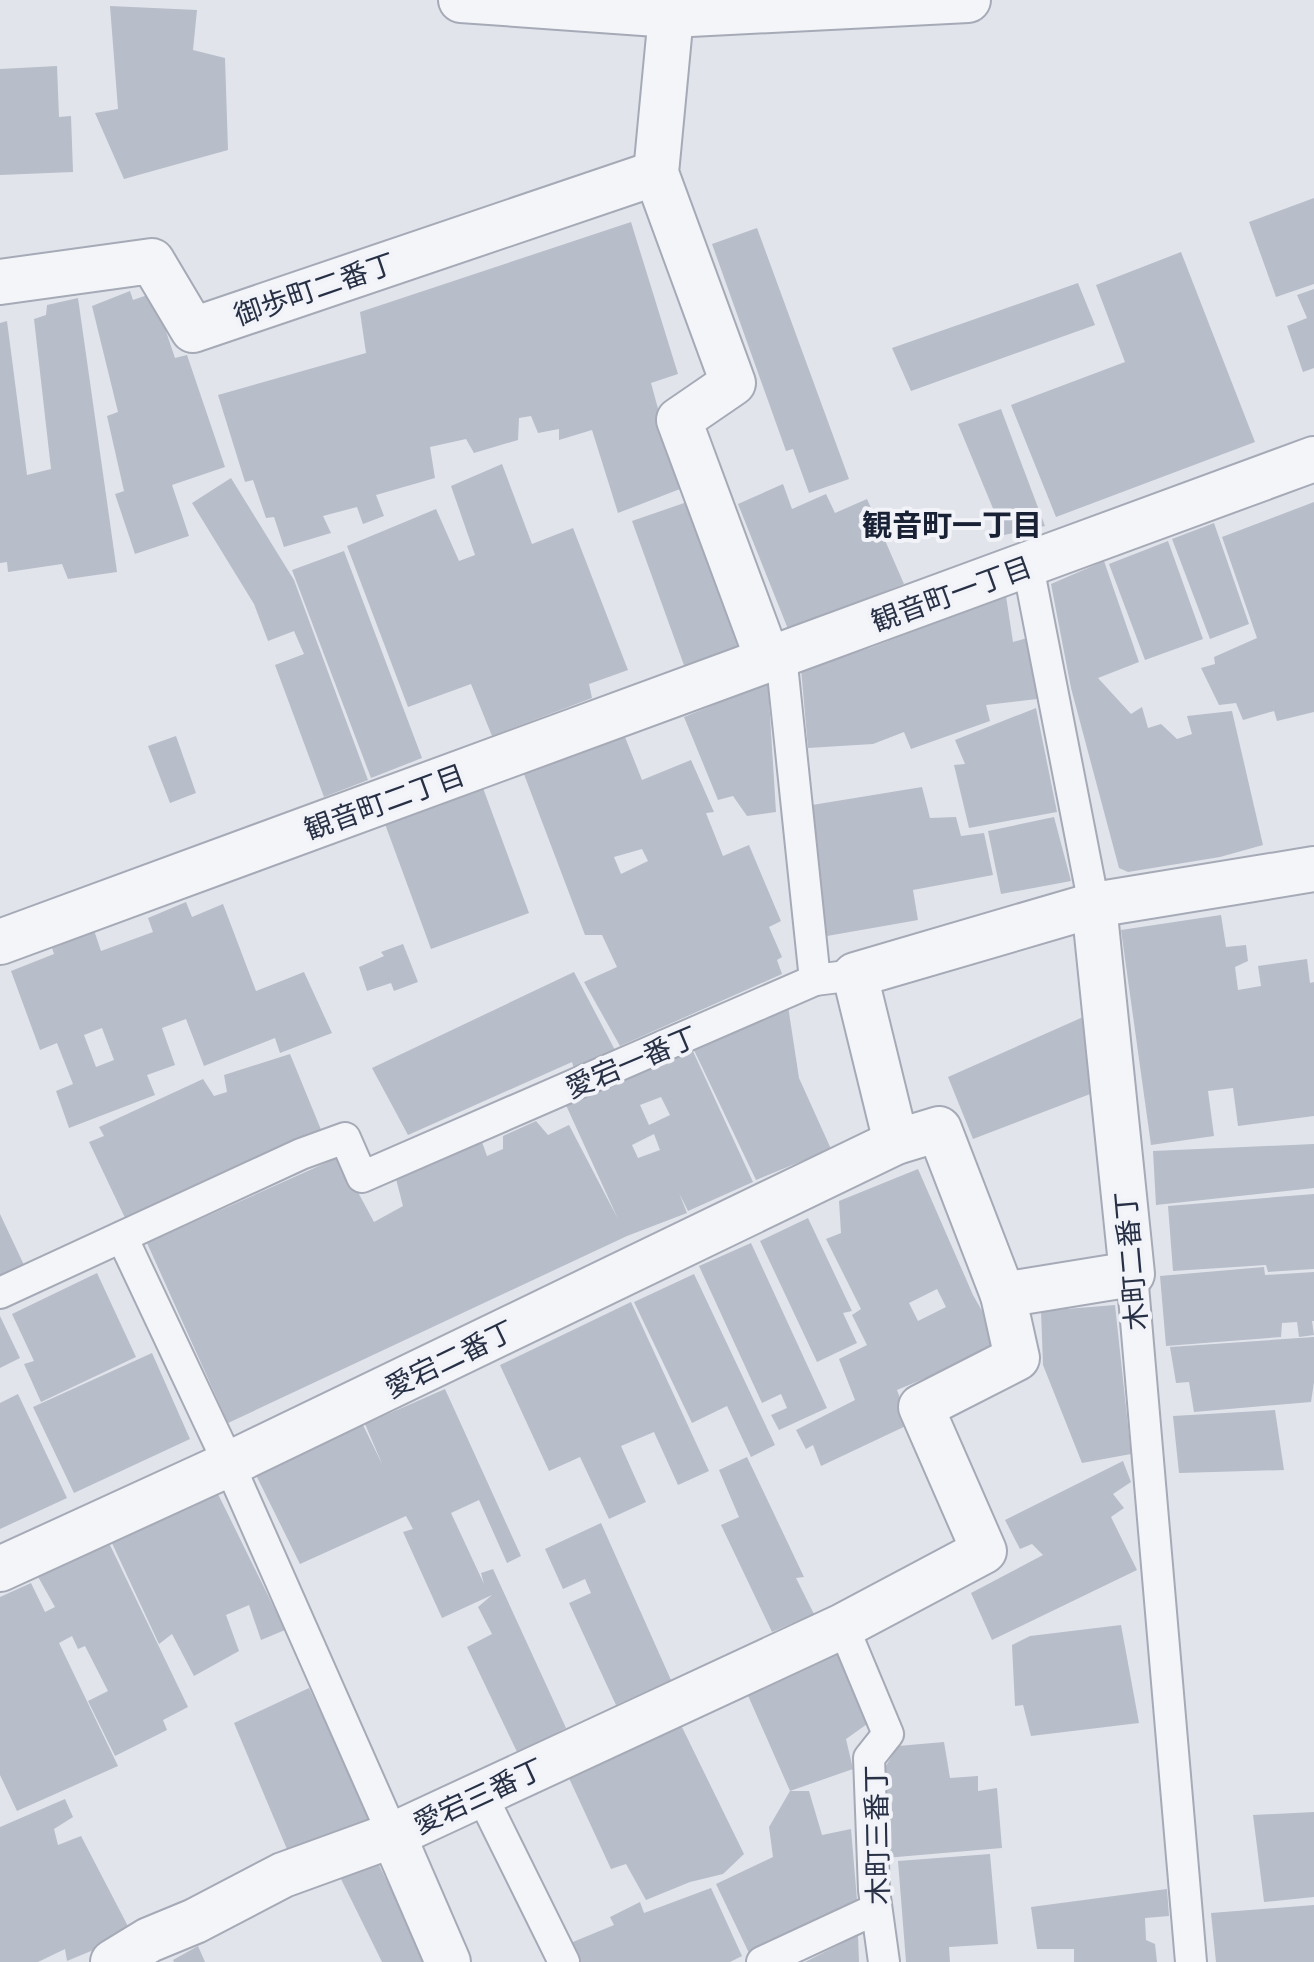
<svg xmlns="http://www.w3.org/2000/svg" width="1314" height="1962" viewBox="0 0 1314 1962" font-family="Lato,'Noto Sans JP',sans-serif">
<style>
.building{fill:#b7bdc9;fill-rule:evenodd}
.lines{fill:none;stroke-linecap:round;stroke-linejoin:round}
.service-casing{stroke:#a5aab6;stroke-width:34}
.minor-casing{stroke:#a5aab6;stroke-width:48}
.service{stroke:#f4f5f9;stroke-width:30}
.minor{stroke:#f4f5f9;stroke-width:44}
.labels{text-anchor:middle;dominant-baseline:central;stroke-width:8;stroke-linejoin:round;paint-order:stroke}
.street-label{font-size:28px;fill:#273045;stroke:#f1f3f8}
.neighbourhood-label{font-size:30px;font-weight:bold;fill:#192135;stroke:#f1f3f8}
</style>
<rect width="100%" height="100%" fill="#e1e4eb"/>
<g class="building">
<path d="M110 6 197 10 193 50 225 58 228 150 124 179 95 113 118 109Z"/>
<path d="M57 66 59 117 71 116 73 172 0 175V69Z"/>
<path d="M1314 198V284L1276 297 1249 222Z"/>
<path d="M631 222 678 374 651 383 680 489 618 513 592 430 559 440V429L538 433 531 416 519 418 518 440 474 453 466 439 430 447 435 478 376 495 384 516 363 524 357 507 323 516 331 533 284 547 274 517 266 518 253 480 245 482 218 395 366 353 360 312Z"/>
<path d="M757 228 849 479 809 493 793 449 786 451 712 244Z"/>
<path d="M1181 252 1255 442 1056 517 1011 405 1125 362 1096 285Z"/>
<path d="M1078 283 1095 325 911 391 892 348Z"/>
<path d="M1314 289V368L1303 372 1287 326 1307 318 1297 295Z"/>
<path d="M130 291 133 300 153 293 175 358 187 355 225 467 172 485 189 536 135 554 115 494 124 491 107 416 118 412 92 306Z"/>
<path d="M78 298 117 572 68 579 62 564 8 572 7 562 0 563V323L7 321 27 475 51 469 34 319 46 315 47 305Z"/>
<path d="M1001 409 1045 526 1004 535 958 424Z"/>
<path d="M502 464 532 544 573 528 628 670 589 684 592 698 492 736 471 684 408 707 347 546 436 509 459 561 475 555 451 486Z"/>
<path d="M231 478 294 580 368 780 324 797 275 665 304 654 294 631 268 641 254 604 192 503Z"/>
<path d="M783 484 792 509 826 494 835 513 867 499 904 584 788 629 738 504Z"/>
<path d="M687 502 747 645 685 668 632 521Z"/>
<path d="M1314 502V712L1277 721 1274 711 1243 720 1236 703 1219 705 1201 668 1215 664 1214 657 1257 638 1222 537Z"/>
<path d="M1214 523 1249 624 1210 639 1172 539Z"/>
<path d="M1168 541 1203 639 1145 660 1109 564Z"/>
<path d="M344 551 422 758 371 778 292 570Z"/>
<path d="M1104 561 1139 662 1098 678 1131 714 1142 707 1148 728 1161 724 1177 739 1192 734 1187 716 1232 711 1263 845 1220 857 1128 872 1119 868 1071 688 1051 584Z"/>
<path d="M1006 596 1013 642 1027 638 1037 699 986 705 990 721 911 749 904 732 873 744 808 748 801 669 870 648Z"/>
<path d="M768 683 776 812 747 816 733 796 718 800 684 717Z"/>
<path d="M1036 708 1057 812 969 828 954 765 965 764 955 740Z"/>
<path d="M623 732 642 780 691 760 714 812 706 813 723 856 749 845 781 921 769 927 782 957 777 960 782 974 620 1046 584 982 617 967 602 935H585L522 769ZM642 849 648 861 621 874 614 857Z"/>
<path d="M176 736 196 793 170 803 148 746Z"/>
<path d="M922 787 930 818 956 817 961 836 984 833 993 875 913 890 918 920 827 936 806 806Z"/>
<path d="M483 788 529 913 431 949 385 824Z"/>
<path d="M1054 817 1071 881 1001 894 988 831Z"/>
<path d="M186 902 192 917 223 904 256 991 304 972 332 1033 280 1053 275 1038 204 1066 186 1019 162 1028 175 1065 147 1075 155 1095 69 1128 56 1091 73 1084 57 1043 40 1050 11 971 54 954 51 945 94 930 101 951 153 932 148 918ZM102 1028 114 1060 96 1067 84 1035Z"/>
<path d="M1221 915 1226 947 1246 945 1248 961 1235 967 1238 990 1261 986 1258 966 1307 959 1310 983 1314 982V1116L1238 1126 1233 1088 1208 1091 1214 1136 1151 1145 1121 930Z"/>
<path d="M403 944 418 982 394 991 391 983 367 991 359 967 384 956 381 952Z"/>
<path d="M574 972 616 1052 575 1072 572 1062 408 1135 372 1068Z"/>
<path d="M788 1006 799 1078 831 1149 756 1180 693 1048Z"/>
<path d="M1090 1014 1098 1091 973 1139 948 1077Z"/>
<path d="M691 1047 753 1182 688 1211 679 1193 687 1213 627 1236 228 1423 147 1243 339 1157 374 1222 403 1206 396 1179 482 1142 487 1156 503 1149V1136L536 1121 548 1135 569 1125 618 1219 565 1103ZM661 1097 670 1115 649 1125 640 1105ZM654 1134 660 1150 638 1158 632 1145Z"/>
<path d="M290 1054 322 1132 126 1220 89 1142 104 1136 99 1127 203 1079 214 1096 227 1092 224 1075Z"/>
<path d="M1314 1144V1188L1156 1205 1153 1151Z"/>
<path d="M918 1169 973 1295 1002 1346 897 1390 910 1424 821 1466 813 1445 806 1449 796 1430 855 1400 839 1359 867 1345 852 1315 861 1309 826 1239 841 1233 839 1201ZM937 1289 946 1307 918 1321 909 1303Z"/>
<path d="M1314 1194V1269L1268 1272 1266 1265 1173 1271 1168 1206Z"/>
<path d="M0 1214 24 1265 0 1276Z"/>
<path d="M808 1218 852 1311 843 1313 857 1343 817 1362 760 1241Z"/>
<path d="M751 1243 827 1408 779 1430 771 1415 787 1408 781 1394 762 1403 699 1266Z"/>
<path d="M1264 1267 1265 1275 1314 1272V1321H1312L1314 1335 1299 1337 1297 1322 1282 1323 1281 1337 1166 1346 1160 1276Z"/>
<path d="M97 1273 136 1357 41 1402 24 1364 34 1361 12 1314Z"/>
<path d="M694 1274 775 1445 751 1457 727 1406 692 1423 634 1302Z"/>
<path d="M631 1302 709 1471 678 1485 654 1432 621 1446 646 1502 609 1519 580 1457 549 1471 500 1365Z"/>
<path d="M1115 1305 1131 1454 1082 1463 1043 1365 1041 1311Z"/>
<path d="M0 1316 20 1358 0 1368Z"/>
<path d="M1314 1337V1382L1311 1402 1194 1412 1189 1382 1176 1383 1170 1347Z"/>
<path d="M152 1353 190 1439 74 1493 33 1407Z"/>
<path d="M445 1389 521 1556 507 1563 479 1500 451 1513 484 1584 481 1573 493 1569 566 1728 518 1754 467 1647 492 1634 478 1607 492 1595 442 1618 403 1532 413 1529 406 1516 300 1564 255 1473 363 1425 383 1466 365 1424Z"/>
<path d="M18 1394 67 1498 0 1529V1403Z"/>
<path d="M1275 1410 1284 1470 1179 1473 1173 1416Z"/>
<path d="M747 1457 804 1577 796 1578 814 1614 772 1632 721 1525 739 1517 719 1470Z"/>
<path d="M1123 1461 1131 1482 1113 1494 1124 1508 1111 1517 1137 1570 992 1640 971 1593 1043 1555 1032 1544 1020 1549 1005 1520Z"/>
<path d="M216 1490 285 1630 261 1640 249 1605 226 1615 239 1651 194 1676 172 1634 159 1644 111 1541Z"/>
<path d="M601 1523 671 1680 616 1705 569 1603 591 1593 585 1579 563 1589 545 1549Z"/>
<path d="M109 1543 188 1707 163 1720 167 1730 115 1756 88 1701 108 1691 85 1646 78 1649 72 1636 59 1643 118 1766 17 1811 0 1775V1597L31 1583 45 1612 55 1607 37 1575Z"/>
<path d="M1121 1625 1139 1723 1031 1736 1023 1705 1015 1706 1012 1645 1030 1636Z"/>
<path d="M837 1652 870 1722 846 1739 853 1769 790 1791 746 1691Z"/>
<path d="M309 1688 372 1819 289 1854 234 1723Z"/>
<path d="M679 1721 744 1854 723 1874 690 1882 646 1900 626 1864 611 1869 568 1776Z"/>
<path d="M944 1742 950 1778 978 1776V1791L997 1788 1002 1848 885 1858 878 1779 898 1746Z"/>
<path d="M790 1791H809L822 1835 851 1829 857 1900 749 1953 716 1884 773 1857 769 1827Z"/>
<path d="M65 1799 73 1817 54 1829 58 1845 81 1836 132 1934 67 1961 65 1949 38 1962H0V1827Z"/>
<path d="M1314 1812V1897L1264 1902 1253 1815Z"/>
<path d="M990 1854 998 1944 949 1947 950 1962H906L898 1861Z"/>
<path d="M376 1859 427 1962H382L340 1877Z"/>
<path d="M711 1888 742 1956 730 1962H576L568 1944 614 1925 610 1917 640 1902 644 1913Z"/>
<path d="M1167 1889 1169 1916 1145 1918 1146 1940 1155 1944 1157 1962H1074V1949H1037L1031 1907Z"/>
<path d="M1314 1905V1962H1216L1211 1913Z"/>
<path d="M858 1935 859 1962H805Z"/>
<path d="M198 1946 205 1962H174L173 1960Z"/>
</g>
<g class="lines">
<defs>
<g id="service">
<path d="M1028 566 1094 905"/>
<path d="M781 655 815 980"/>
<path d="M122 1237 229 1464 393 1835"/>
<path d="M1132 1274 1191 1962"/>
<path d="M0 1293 301 1154 345 1138 362 1177 815 980 855 975"/>
<path d="M843 1626 888 1734 869 1758 874 1890 884 1962"/>
<path d="M481 1794 564 1962"/>
<path d="M762 1962 876 1909"/>
</g>
<g id="minor">
<path d="M461 0 671 15 968 0"/>
<path d="M671 15 656 173 733 383 679 420 768 660"/>
<path d="M0 282 152 261 193 330 656 173"/>
<path d="M0 942 1314 459"/>
<path d="M896 1142 855 975 1094 905 1314 869"/>
<path d="M0 1569 229 1464 896 1142 939 1129 1003 1295"/>
<path d="M393 1835 448 1962"/>
<path d="M113 1962 149 1940 195 1921 283 1875 393 1835 843 1626 984 1551 921 1407 1017 1358 1003 1295 1132 1274 1094 905"/>
</g>
</defs>
<use href="#service" class="service-casing"/>
<use href="#minor" class="minor-casing"/>
<use href="#service" class="service"/>
<use href="#minor" class="minor"/>
</g>
<g class="labels">
<g class="street-label">
<text transform="translate(314 288) rotate(-19)">御歩町二番丁</text>
<text transform="translate(951 593) rotate(-20)">観音町一丁目</text>
<text transform="translate(384 801) rotate(-20)">観音町二丁目</text>
<text transform="translate(631 1061) rotate(-23)">愛宕一番丁</text>
<text transform="translate(1130 1261) rotate(-95)">木町二番丁</text>
<text transform="translate(449 1358) rotate(-26)">愛宕二番丁</text>
<text transform="translate(478 1795) rotate(-25)">愛宕三番丁</text>
<text transform="translate(876 1835) rotate(-91)">木町三番丁</text>
</g>
<g class="neighbourhood-label">
<text x="952" y="524">観音町一丁目</text>
</g>
</g>
</svg>
